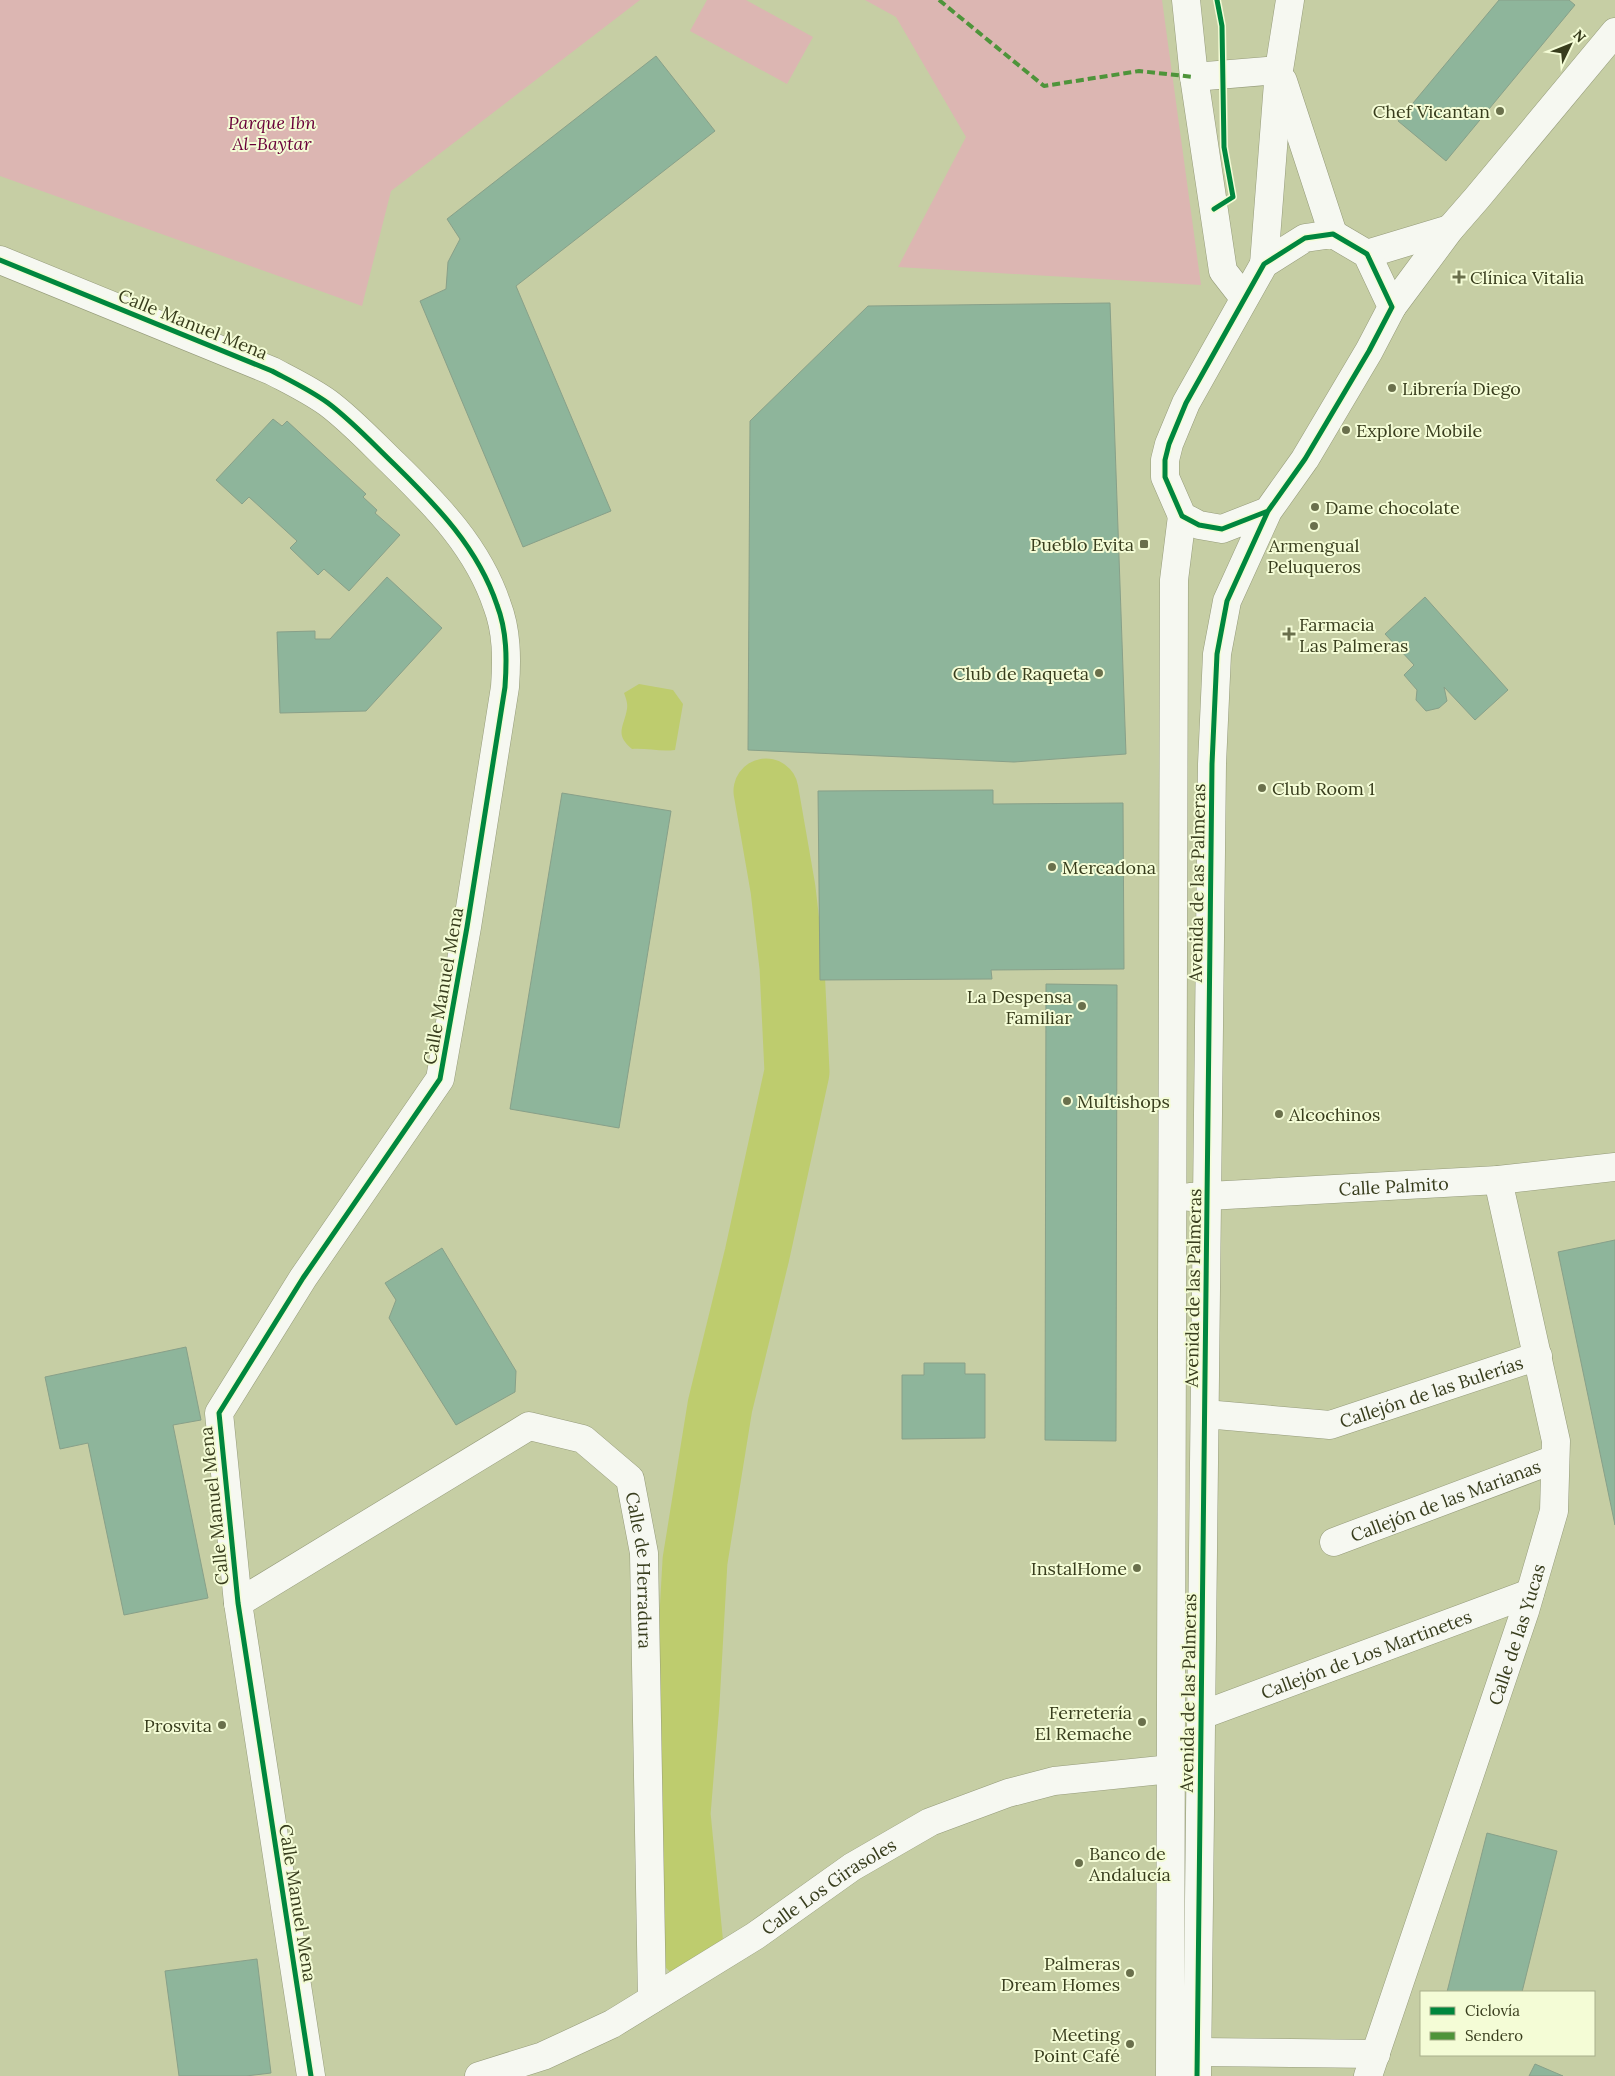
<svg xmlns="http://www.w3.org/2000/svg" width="1615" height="2076" viewBox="0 0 1615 2076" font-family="Lora,serif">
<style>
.green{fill:#dcb6b2}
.water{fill:#becc6e}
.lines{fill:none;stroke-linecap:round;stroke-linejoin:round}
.river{stroke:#becc6e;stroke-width:65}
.building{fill:#8eb59b;stroke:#88a089}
.minor-casing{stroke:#959b7a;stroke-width:29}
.minor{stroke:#f6f8f1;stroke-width:28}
.quiet{stroke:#4e943a;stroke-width:4;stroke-dasharray:8 4;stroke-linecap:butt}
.cycleway-casing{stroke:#f4fcd6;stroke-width:8}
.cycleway{stroke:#00873e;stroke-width:5}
.poi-dot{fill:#6a704c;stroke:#f4fcd6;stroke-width:2}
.labels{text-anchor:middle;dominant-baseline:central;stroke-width:4;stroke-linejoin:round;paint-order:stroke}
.poi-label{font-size:18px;fill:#383d1d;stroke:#f4fcd6;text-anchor:start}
.park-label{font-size:18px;font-style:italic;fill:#690139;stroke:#f4fcd6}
.street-label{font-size:18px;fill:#383d1d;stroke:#f4fcd6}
</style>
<rect width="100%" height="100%" fill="#c6cea4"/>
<g class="green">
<path d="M0 0H640L391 191 362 306 0 176Z"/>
<path d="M707 0H746L813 37 787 84 690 31Z"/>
<path d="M865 0H1162L1201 285 898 267 966 137 896 17Z"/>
</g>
<path class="water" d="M639 684 673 690 683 704 675 750C660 752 647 748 632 749 614 734 624 727 627 709 628 704 626 698 624 693Z"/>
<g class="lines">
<path class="river" d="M691 1947 678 1814 687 1703 695 1561 720 1406 757 1255 797 1072 792 967 783 889 766 791"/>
</g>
<g class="building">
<path d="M1499 0H1569L1575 5 1446 161 1398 121Z"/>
<path d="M656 56 715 131 516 286 611 511 523 547 420 301 446 289 448 262 460 239 447 219Z"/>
<path d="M1110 303 1126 754 1014 762 748 750 750 421 868 306Z"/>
<path d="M273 419 282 426 287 421 366 494 363 497 377 510 375 513 400 535 349 591 324 569 318 575 290 548 297 541 249 497 242 504 216 480Z"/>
<path d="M387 577 442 628 366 711 280 713 277 632 315 631V639H330Z"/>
<path d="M1425 597 1508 690 1475 720 1444 687 1447 701 1439 708 1426 711 1416 700 1417 690 1404 675 1414 665 1385 634Z"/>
<path d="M993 790V804L1123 803 1124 969 991 970 992 979 820 980 818 791Z"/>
<path d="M562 793 671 811 619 1128 510 1109Z"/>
<path d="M1046 984 1117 985 1116 1441 1045 1440Z"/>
<path d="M1615 1240V1525L1558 1252Z"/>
<path d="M442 1248 516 1371 515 1392 456 1425 389 1318 396 1300 385 1283Z"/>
<path d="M186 1347 201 1420 173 1425 208 1598 124 1615 88 1443 60 1449 45 1377Z"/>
<path d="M924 1363H965V1374H985V1438L902 1439V1375H924Z"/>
<path d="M1487 1833 1557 1851 1522 1992H1447Z"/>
<path d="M257 1959 271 2073 246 2076H179L165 1971Z"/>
<path d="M1535 2064 1563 2076H1529Z"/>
</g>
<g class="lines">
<defs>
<g id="minor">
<path d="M1186 0 1194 77 1223 271 1244 298"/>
<path d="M1194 77 1279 70"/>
<path d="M1283 81 1333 234"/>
<path d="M1367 254 1450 229"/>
<path d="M0 260 272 371C291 381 310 390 328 403 352 421 373 444 395 465 437 506 478 548 497 605 507 631 507 659 505 687L467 927 440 1079 303 1278 219 1413 238 1603 311 2076"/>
<path d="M1264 264 1279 70 1290 0"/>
<path d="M1392 307 1450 229 1477 198 1615 32"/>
<path id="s1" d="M1190 1197 1498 1180 1615 1167"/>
<path id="s2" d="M1205 1414 1330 1425 1538 1356"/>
<path id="s3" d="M1334 1542 1555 1459"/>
<path id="s4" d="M238 1603 529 1426 583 1439 630 1479 644 1553 652 1999"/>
<path id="s5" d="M1202 1715 1530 1593"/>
<path d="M1198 2052 1376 2054"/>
<path id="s6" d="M479 2076 543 2056 612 2024 755 1936 852 1867 930 1822 1008 1793 1054 1781 1171 1769H1190"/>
<path d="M1170 2076 1174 580 1182 516"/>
<path d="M1197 2076 1212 764 1217 654 1227 601 1268 511 1305 459 1369 351 1392 307 1367 254 1333 234 1305 238 1264 264 1186 403 1169 444 1165 460V477L1182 516 1199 525 1222 529 1268 511"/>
<path id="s7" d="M1368 2076 1525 1611 1554 1511 1556 1441 1498 1180"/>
</g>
</defs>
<use href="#minor" class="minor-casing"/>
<use href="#minor" class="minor"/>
<path class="quiet" d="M939 0 1044 86 1139 71 1194 77"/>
<defs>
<g id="cycleway">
<path d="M1214 209 1233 197 1224 147 1222 26 1217 0"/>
<path d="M0 260 272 371C291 381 310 390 328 403 352 421 373 444 395 465 437 506 478 548 497 605 507 631 507 659 505 687L467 927 440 1079 303 1278 219 1413 238 1603 311 2076"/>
<path d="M1197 2076 1212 764 1217 654 1227 601 1268 511 1305 459 1369 351 1392 307 1367 254 1333 234 1305 238 1264 264 1186 403 1169 444 1165 460V477L1182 516 1199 525 1222 529 1268 511"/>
</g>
</defs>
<use href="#cycleway" class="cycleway-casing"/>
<use href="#cycleway" class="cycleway"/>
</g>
<g class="poi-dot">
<circle cx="1500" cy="111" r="5"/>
<path d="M1456.5 269.5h5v5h5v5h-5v5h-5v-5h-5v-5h5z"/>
<circle cx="1392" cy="388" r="5"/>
<circle cx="1346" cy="430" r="5"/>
<circle cx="1315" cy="507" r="5"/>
<circle cx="1314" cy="526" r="5"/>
<rect x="1139" y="539" width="10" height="10" rx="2.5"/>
<path d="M1286.5 626.5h5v5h5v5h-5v5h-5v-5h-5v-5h5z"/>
<circle cx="1099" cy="673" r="5"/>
<circle cx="1262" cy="788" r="5"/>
<circle cx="1052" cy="867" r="5"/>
<circle cx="1082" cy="1006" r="5"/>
<circle cx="1067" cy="1101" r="5"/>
<circle cx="1279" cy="1114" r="5"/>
<circle cx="1137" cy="1568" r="5"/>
<circle cx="1142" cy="1722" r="5"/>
<circle cx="222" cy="1725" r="5"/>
<circle cx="1079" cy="1863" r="5"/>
<circle cx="1130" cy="1973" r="5"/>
<circle cx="1130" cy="2044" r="5"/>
</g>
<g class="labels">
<g class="poi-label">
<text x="1490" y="111" text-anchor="end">Chef Vicantan</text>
<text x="1470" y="277">Clínica Vitalia</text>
<text x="1402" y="388">Librería Diego</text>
<text x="1356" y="430">Explore Mobile</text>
<text x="1325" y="507">Dame chocolate</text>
<text x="1134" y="544" text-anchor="end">Pueblo Evita</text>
<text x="1314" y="545" text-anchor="middle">Armengual<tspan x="1314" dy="21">Peluqueros</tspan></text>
<text x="1299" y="624">Farmacia<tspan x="1299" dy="21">Las Palmeras</tspan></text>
<text x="1089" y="673" text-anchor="end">Club de Raqueta</text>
<text x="1272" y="788">Club Room 1</text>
<text x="1062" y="867">Mercadona</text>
<text x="1072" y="996" text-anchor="end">La Despensa<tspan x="1072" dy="21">Familiar</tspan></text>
<text x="1077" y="1101">Multishops</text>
<text x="1289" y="1114">Alcochinos</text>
<text x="1127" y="1568" text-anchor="end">InstalHome</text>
<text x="1132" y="1712" text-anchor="end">Ferretería<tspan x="1132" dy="21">El Remache</tspan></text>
<text x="212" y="1725" text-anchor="end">Prosvita</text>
<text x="1089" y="1853">Banco de<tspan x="1089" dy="21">Andalucía</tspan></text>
<text x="1120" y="1963" text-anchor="end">Palmeras<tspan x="1120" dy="21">Dream Homes</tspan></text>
<text x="1120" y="2034" text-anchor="end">Meeting<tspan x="1120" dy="21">Point Café</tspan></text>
</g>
<g class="park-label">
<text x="272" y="122">Parque Ibn<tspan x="272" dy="21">Al-Baytar</tspan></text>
</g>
<g class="street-label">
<text transform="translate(193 324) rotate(22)">Calle Manuel Mena</text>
<text transform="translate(1197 883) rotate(-89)">Avenida de las Palmeras</text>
<text transform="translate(443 986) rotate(-80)">Calle Manuel Mena</text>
<text stroke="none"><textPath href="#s1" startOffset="204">Calle Palmito</textPath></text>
<text transform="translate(1193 1288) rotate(-89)">Avenida de las Palmeras</text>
<text stroke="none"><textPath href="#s2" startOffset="232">Callejón de las Bulerías</textPath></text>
<text stroke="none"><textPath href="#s3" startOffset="119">Callejón de las Marianas</textPath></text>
<text transform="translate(214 1506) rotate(-96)">Calle Manuel Mena</text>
<text stroke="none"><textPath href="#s4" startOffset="550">Calle de Herradura</textPath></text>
<text stroke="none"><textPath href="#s7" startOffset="466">Calle de las Yucas</textPath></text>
<text stroke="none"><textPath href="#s5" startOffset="175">Callejón de Los Martinetes</textPath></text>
<text transform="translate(1188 1693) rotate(-89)">Avenida de las Palmeras</text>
<text stroke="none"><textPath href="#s6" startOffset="400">Calle Los Girasoles</textPath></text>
<text transform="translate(298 1903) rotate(81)">Calle Manuel Mena</text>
</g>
</g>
<rect x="1420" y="1991" width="175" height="65" fill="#f4fcd6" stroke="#a9b08c"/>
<rect x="1430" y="2007" width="25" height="8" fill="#00873e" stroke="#a9b08c"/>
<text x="1465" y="2016" font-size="15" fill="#383d1d">Ciclovía</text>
<rect x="1430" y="2032" width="25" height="8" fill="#4e943a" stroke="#a9b08c"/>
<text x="1465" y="2041" font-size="15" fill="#383d1d">Sendero</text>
<g transform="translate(1570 45) rotate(47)" stroke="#f4fcd6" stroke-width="4" paint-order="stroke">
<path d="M0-4L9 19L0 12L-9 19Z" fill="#383d1d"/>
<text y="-8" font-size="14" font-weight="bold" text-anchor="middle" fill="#383d1d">N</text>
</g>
</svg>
